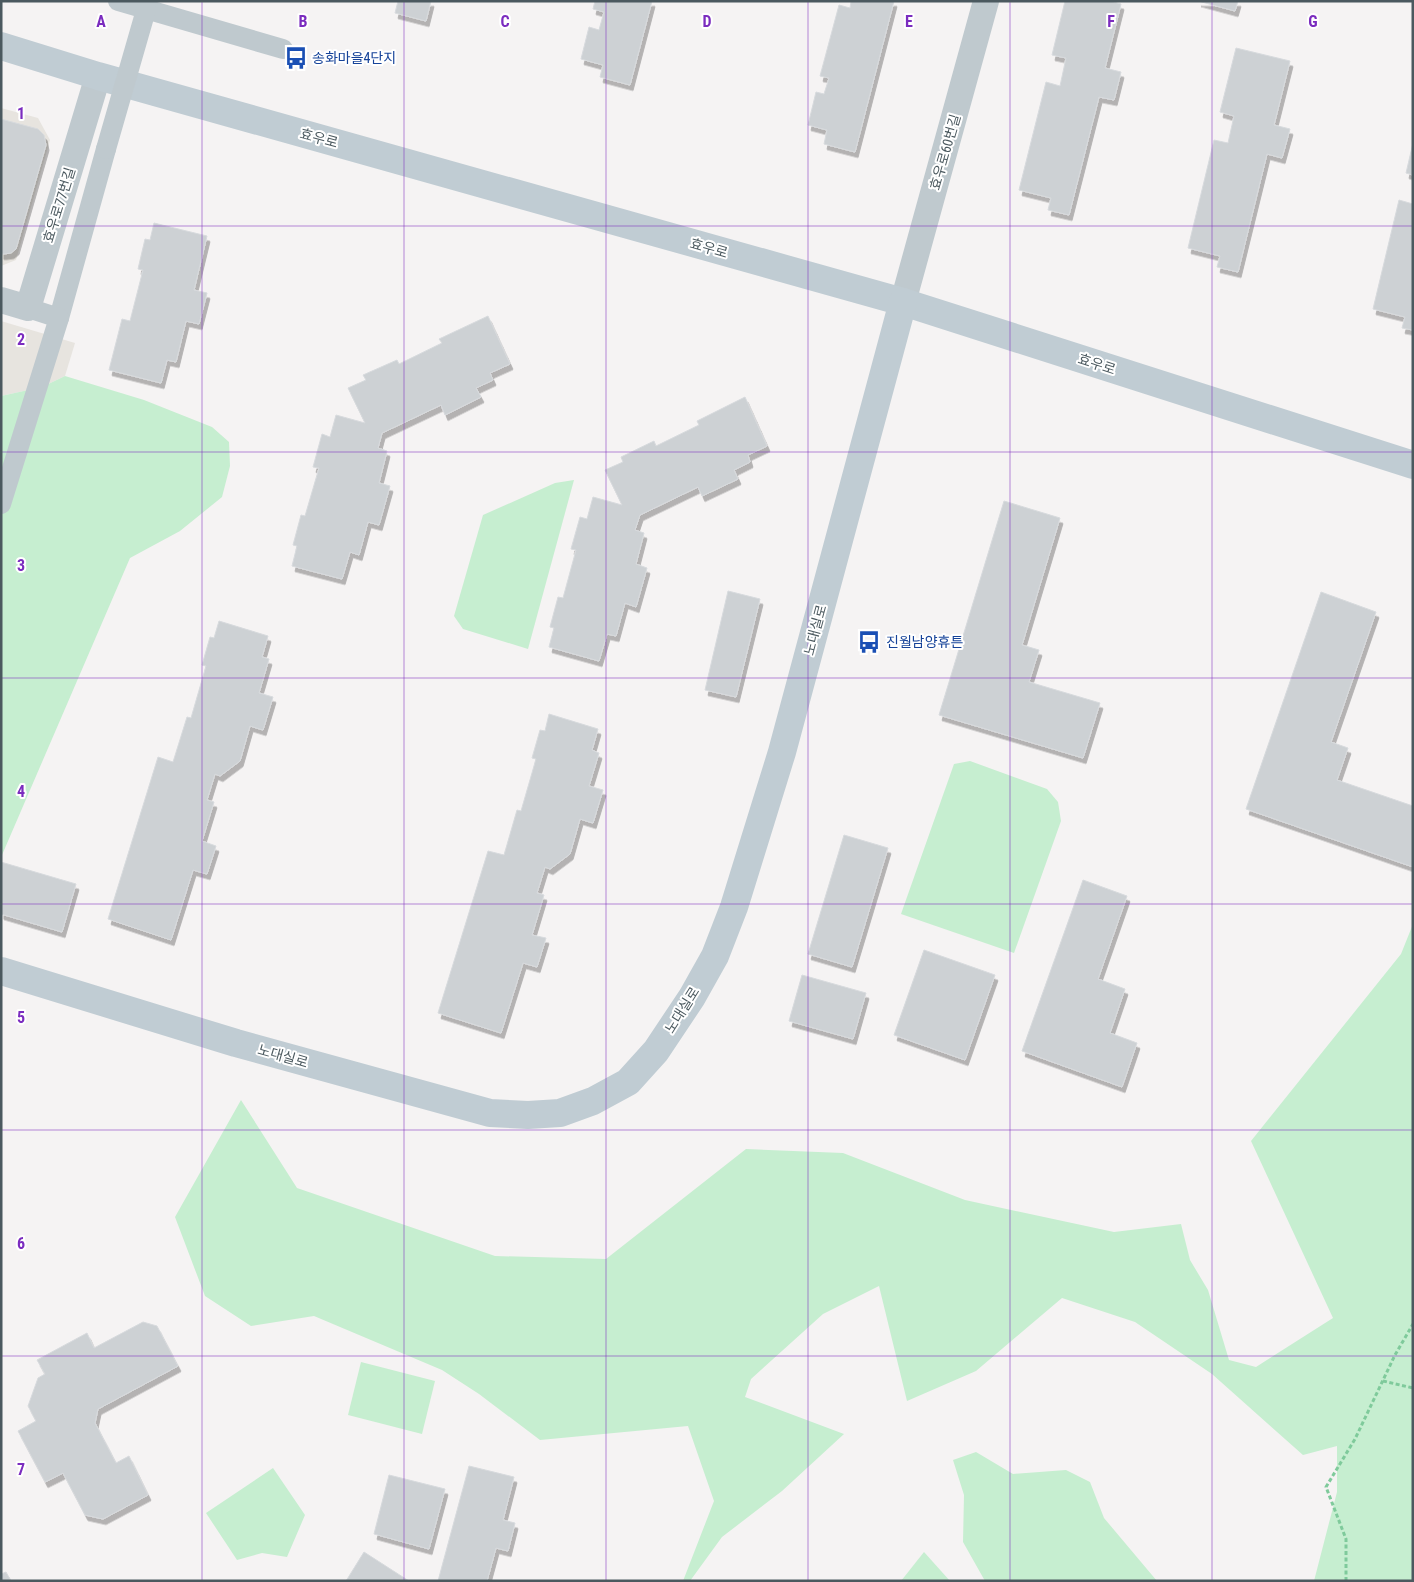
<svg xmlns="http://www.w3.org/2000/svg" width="1414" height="1582" viewBox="0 0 1414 1582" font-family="'Roboto Condensed','Noto Sans KR',sans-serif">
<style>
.commercial{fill:#e7e4df}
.green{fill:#c6eed0}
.building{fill:#cdd1d4;stroke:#d7dadd;filter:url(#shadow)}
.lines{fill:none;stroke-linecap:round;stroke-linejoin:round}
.path{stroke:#7fca9b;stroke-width:3;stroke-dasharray:4 2.5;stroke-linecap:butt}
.pedestrian{stroke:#bfc9ce;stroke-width:20}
.minor{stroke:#bfc9ce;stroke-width:26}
.secondary{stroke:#c0ccd3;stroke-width:28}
.pedestrian-bridge{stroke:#bfc9ce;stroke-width:20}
.grid{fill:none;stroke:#7b2cbf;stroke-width:1;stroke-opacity:0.55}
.labels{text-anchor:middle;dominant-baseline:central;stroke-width:4;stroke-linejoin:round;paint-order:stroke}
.transit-label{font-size:14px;fill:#164399;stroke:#fff;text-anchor:start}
.street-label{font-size:14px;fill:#4b595f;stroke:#fff}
.grid-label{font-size:16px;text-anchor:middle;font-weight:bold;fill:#7b2cbf;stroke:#fff;stroke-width:4;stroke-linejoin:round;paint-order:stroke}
</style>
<defs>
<filter id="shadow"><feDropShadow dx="3" dy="5.5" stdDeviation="0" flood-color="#0004"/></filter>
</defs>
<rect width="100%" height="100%" fill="#f5f3f3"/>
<g class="commercial">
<path d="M1 108 38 118 50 140 16 260 1 266Z"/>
<path d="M1 321 75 343 65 376 42 387 1 396Z"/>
</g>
<g class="green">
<path d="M65 376 144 400 212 427 229 442 230 466 222 497 180 531 130 558 2 855 1 396 42 387Z"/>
<path d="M574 480 528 649 463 629 454 616 483 515 555 483Z"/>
<path d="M970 761 1047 789 1058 802 1061 821 1014 953 901 914 954 764Z"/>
<path d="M1413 924V1581H1314L1337 1492V1446L1303 1455 1212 1374 1135 1322 1062 1298 976 1371 907 1401 879 1286 823 1314 751 1379 745 1397 844 1434 782 1491 722 1537 690 1581H683L714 1501 688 1426 540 1440 479 1394 442 1370 314 1316 251 1326 205 1296 175 1217 241 1100 297 1188 495 1256 606 1259 746 1149 843 1153 965 1200 1114 1232 1181 1224 1190 1260 1208 1290 1229 1360 1256 1367 1333 1318 1251 1141 1401 954Z"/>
<path d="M361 1362 435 1381 422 1434 348 1415Z"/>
<path d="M976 1452 1013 1474 1066 1470 1090 1482 1104 1518 1157 1581H985L963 1542 964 1495 953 1460Z"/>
<path d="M273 1468 305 1515 287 1557 262 1553 237 1560 206 1513Z"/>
<path d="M924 1552 950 1581H901Z"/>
</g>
<g class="building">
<path d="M398 1H431L426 21 395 13Z"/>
<path d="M595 1H652L630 85 600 77 603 65 581 59 589 27 599 30 604 12 593 9Z"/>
<path d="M851 1H894L855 152 824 144 827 130 808 125 816 92 824 94 829 78 820 76 839 5 850 8Z"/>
<path d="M1065 1H1110L1121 4 1105 68 1121 72 1114 100 1099 97 1069 215 1048 210 1051 198 1019 190 1046 82 1060 86 1066 58 1052 55Z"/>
<path d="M1198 1H1238L1235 11Z"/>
<path d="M1236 48 1290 61 1274 125 1290 129 1282 158 1267 154 1238 272 1217 267 1220 256 1188 248 1214 140 1228 143 1234 116 1220 112Z"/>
<path d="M1 119 38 129 44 135 46 145 16 249 11 253 4 254H1Z"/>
<path d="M1413 143V175L1406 173Z"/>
<path d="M1399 200 1413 204V330L1402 328 1405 317 1373 309Z"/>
<path d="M154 223 207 236 194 290 207 293 199 324 186 321 176 362 167 360 161 383 109 370 122 319 130 321 143 270 138 269 145 239 150 240Z"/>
<path d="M488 316 510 364 490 373 493 380 476 388 481 397 445 415 441 405 382 433 378 448 387 451 379 483 390 486 379 525 368 522 359 555 350 552 342 579 292 566 297 546 293 545 301 515 305 516 319 468 313 467 322 434 330 437 336 415 365 423 348 388 366 380 363 375 397 360 399 364 442 343 439 339Z"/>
<path d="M745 397 767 446 748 455 750 462 734 470 738 479 702 496 698 487 640 515 635 530 644 533 636 564 647 568 636 607 625 603 616 636 607 634 599 661 549 647 554 628 550 627 558 597 563 598 576 550 571 549 580 517 587 519 593 497 622 505 605 470 623 462 621 457 654 441 656 446 699 425 697 421Z"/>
<path d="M1004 501 1060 518 1022 645 1039 650 1029 682 1100 703 1083 758 939 715Z"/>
<path d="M728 591 760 599 736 697 705 690Z"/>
<path d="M1321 592 1376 612 1331 742 1348 748 1337 780 1413 806V867L1246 809Z"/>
<path d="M219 621 268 636 262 657 269 659 259 693 273 697 263 730 250 726 240 761 220 776 215 774 207 800 214 802 202 841 216 846 207 874 193 870 171 940 108 919 158 757 173 762 187 717 191 718 206 666 202 665 210 637 214 638Z"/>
<path d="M549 714 598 729 592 750 599 753 589 786 603 790 593 823 580 819 570 854 550 869 545 867 537 893 544 895 532 935 546 938 537 967 523 963 501 1033 438 1013 488 851 504 855 517 810 521 811 536 759 532 758 540 730 545 731Z"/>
<path d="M844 835 888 848 852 967 808 954Z"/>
<path d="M1 862 76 884 62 932 1 914Z"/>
<path d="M1083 880 1127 896 1098 979 1125 989 1110 1033 1137 1043 1122 1087 1022 1051Z"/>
<path d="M924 950 995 975 965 1060 894 1035Z"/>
<path d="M802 975 866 993 853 1039 789 1021Z"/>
<path d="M143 1322 157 1326 178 1366 98 1409 95 1423 116 1463 129 1456 148 1495 103 1519 85 1515 63 1473 45 1482 18 1431 36 1421 28 1406 38 1378 45 1374 37 1360 87 1333 94 1348Z"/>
<path d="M469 1466 514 1477 503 1520 515 1523 508 1551 496 1548 487 1581H438Z"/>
<path d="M389 1475 445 1489 429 1549 374 1534Z"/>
<path d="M364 1552 409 1581H346Z"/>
<path d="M6 1572 11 1581H1V1574Z"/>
</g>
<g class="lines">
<g class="path">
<path d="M1383 1381 1413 1388"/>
<path d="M1346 1581V1539L1326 1487 1355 1439 1395 1355 1413 1324"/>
</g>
<g class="pedestrian">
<path d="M118 1 283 49"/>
<path d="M59 318 106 149"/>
<path d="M1 504 59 318 28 308"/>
</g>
<g class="minor">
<path d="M1 300 28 308 98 76"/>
<path d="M903 302 986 1"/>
</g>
<g class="secondary">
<path d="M1 46 98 76 903 302 1413 465"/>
<path d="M1 971 236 1043 490 1113 528 1115 560 1113 593 1101 628 1082 656 1051 692 997 715 956 734 907 782 752 903 302"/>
</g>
<path class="pedestrian-bridge" d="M106 149 146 10"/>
</g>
<path class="grid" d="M202 1V1581M404 1V1581M606 1V1581M808 1V1581M1010 1V1581M1212 1V1581M1 226H1413M1 452H1413M1 678H1413M1 904H1413M1 1130H1413M1 1356H1413"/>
<defs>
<symbol id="bus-bare" viewBox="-9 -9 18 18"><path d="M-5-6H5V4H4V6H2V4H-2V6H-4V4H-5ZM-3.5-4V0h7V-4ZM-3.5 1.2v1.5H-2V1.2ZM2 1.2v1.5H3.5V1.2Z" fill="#1a4fb4" stroke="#fff" stroke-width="2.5" paint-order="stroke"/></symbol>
</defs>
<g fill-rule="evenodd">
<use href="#bus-bare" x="280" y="42" width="32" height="32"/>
<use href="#bus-bare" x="853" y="626" width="32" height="32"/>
</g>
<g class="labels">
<g class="transit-label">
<text x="312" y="58">송화마을4단지</text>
<text x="886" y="642">진월남양휴튼</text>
</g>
<g class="street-label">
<text transform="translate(319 138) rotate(15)">효우로</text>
<text transform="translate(945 152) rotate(-74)">효우로60번길</text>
<text transform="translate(59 205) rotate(-73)">효우로77번길</text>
<text transform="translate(709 248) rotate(16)">효우로</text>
<text transform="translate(1097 364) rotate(18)">효우로</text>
<text transform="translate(815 630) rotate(-75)">노대실로</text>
<text transform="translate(682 1010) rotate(-58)">노대실로</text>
<text transform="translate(283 1056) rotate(16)">노대실로</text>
</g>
</g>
<g class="grid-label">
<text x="101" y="27">A</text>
<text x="303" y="27">B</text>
<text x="505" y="27">C</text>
<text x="707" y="27">D</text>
<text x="909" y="27">E</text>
<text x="1111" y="27">F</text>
<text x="1313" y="27">G</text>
<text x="21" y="119">1</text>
<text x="21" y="345">2</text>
<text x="21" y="571">3</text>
<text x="21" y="797">4</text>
<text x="21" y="1023">5</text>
<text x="21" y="1249">6</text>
<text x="21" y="1475">7</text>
</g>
<rect width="1414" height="1582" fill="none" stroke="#4b595f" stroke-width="5"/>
</svg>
